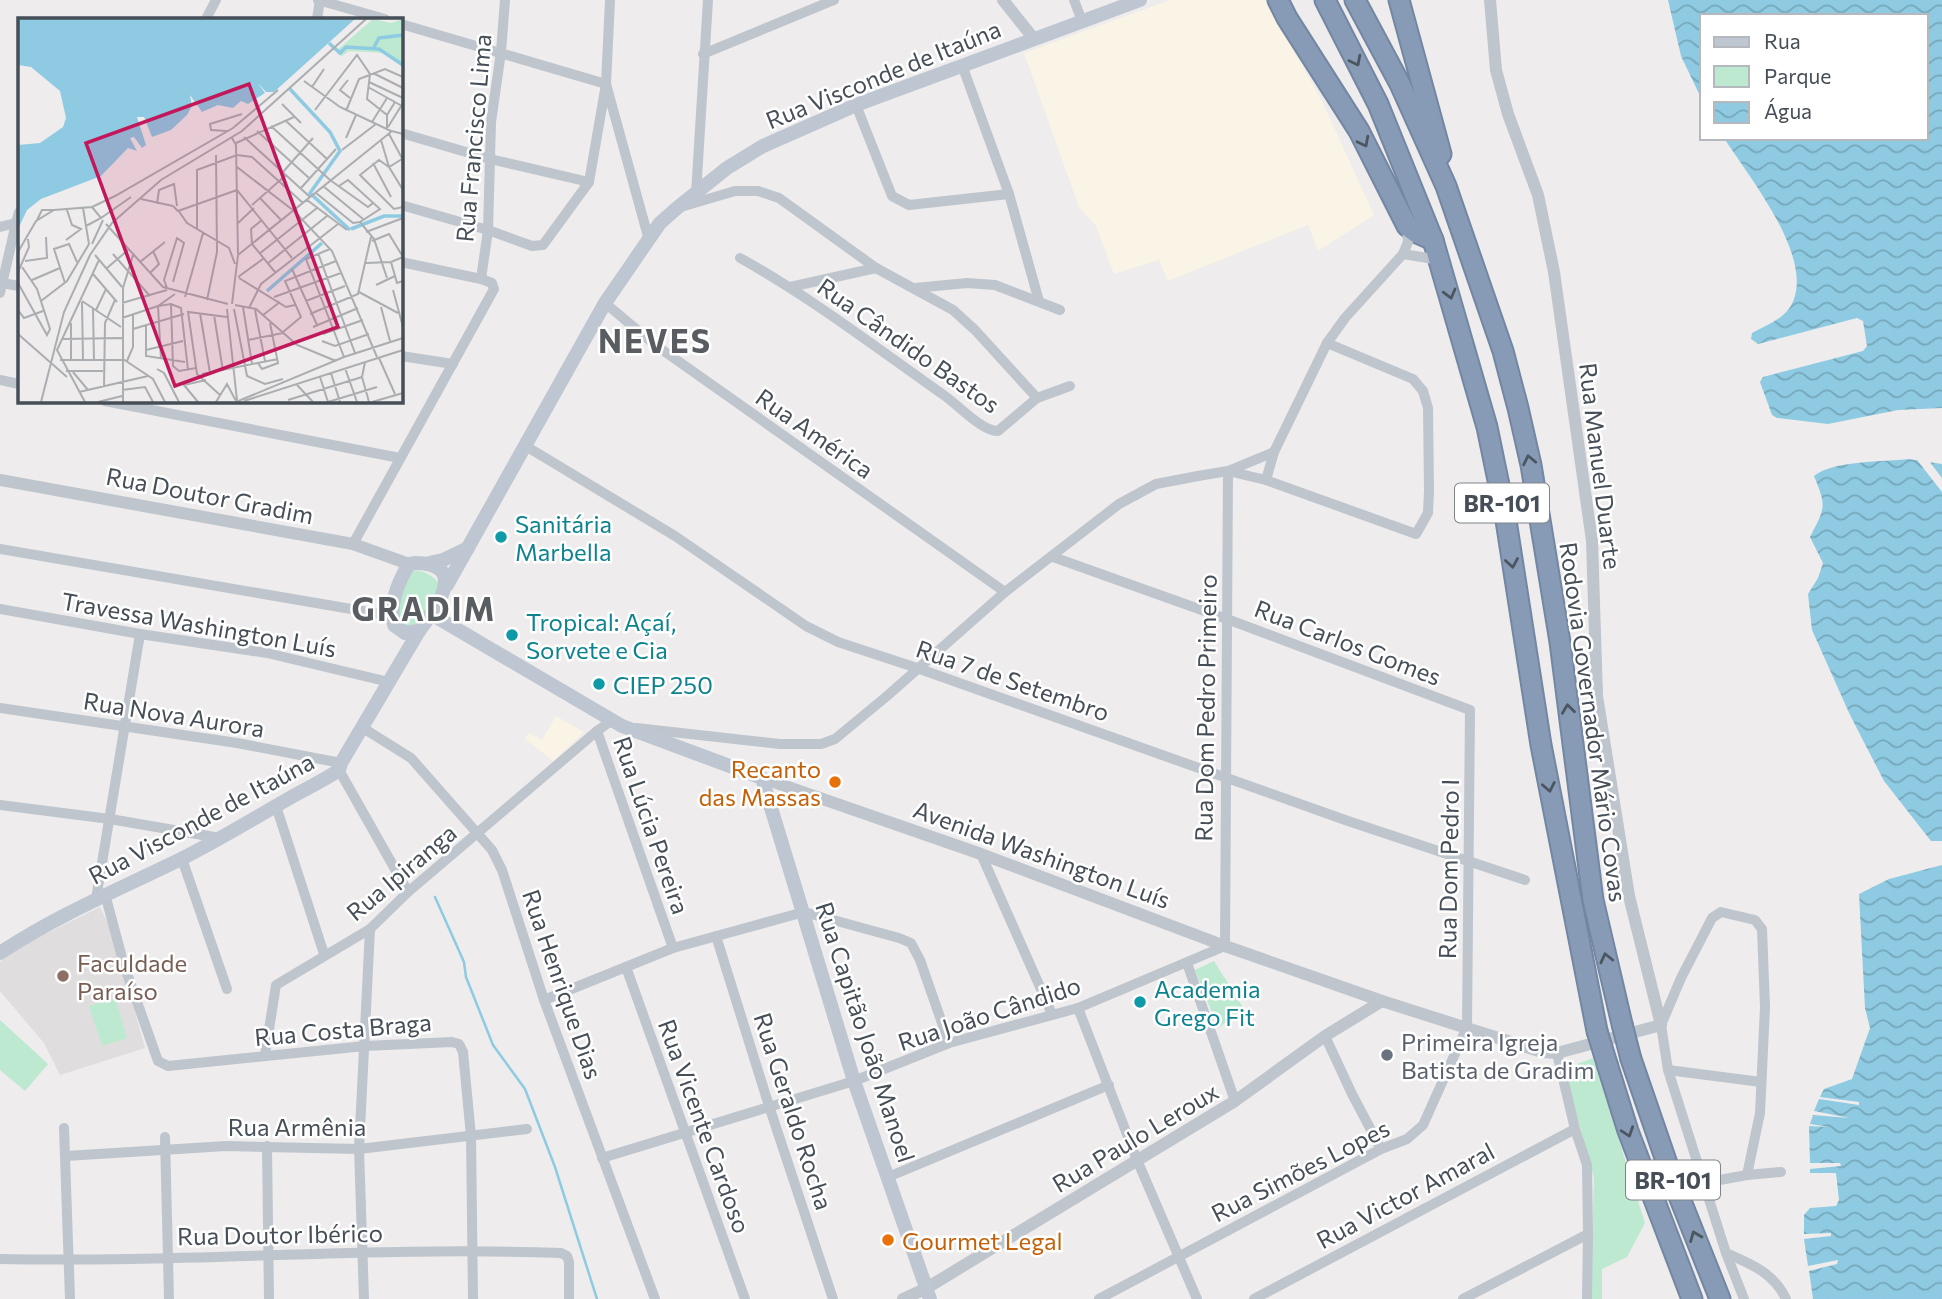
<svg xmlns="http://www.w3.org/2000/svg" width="1942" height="1299" viewBox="0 0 1942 1299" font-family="Commissioner,sans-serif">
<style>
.commercial{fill:#f9f4e5}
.education{fill:#dfdddd}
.green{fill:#bde9d1}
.water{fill:url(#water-waves)}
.pier{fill:#eeecec}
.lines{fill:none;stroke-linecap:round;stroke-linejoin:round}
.stream{stroke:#8ecbe2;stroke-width:2.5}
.motorway-casing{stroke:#7386a2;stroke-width:23}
.minor{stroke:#bec5cd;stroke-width:10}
.tertiary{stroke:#bec5cd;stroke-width:12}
.secondary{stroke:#bec6d1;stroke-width:14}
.motorway{stroke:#879bb6;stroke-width:19}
.motorway-bridge-casing{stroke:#7386a2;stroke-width:23;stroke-linecap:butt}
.motorway-bridge{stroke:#879bb6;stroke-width:19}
.oneway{stroke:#4c5660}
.culture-dot{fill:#0f9aa8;stroke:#fff;stroke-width:2.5}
.food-dot{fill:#e8710a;stroke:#fff;stroke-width:2.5}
.education-dot{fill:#8d6e63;stroke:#fff;stroke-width:2.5}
.worship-dot{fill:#6b7280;stroke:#fff;stroke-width:2.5}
.labels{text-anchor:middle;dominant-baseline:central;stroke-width:5;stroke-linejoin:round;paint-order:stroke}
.shield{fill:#fff;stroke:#7e8389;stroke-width:2}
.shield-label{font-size:23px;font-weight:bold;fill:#464e57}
.street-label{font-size:24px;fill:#464e57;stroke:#fff}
.culture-label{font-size:24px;fill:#0d838f;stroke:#fff;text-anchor:start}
.food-label{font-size:24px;fill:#c56008;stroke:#fff;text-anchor:end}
.education-label{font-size:24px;fill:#785e54;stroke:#fff;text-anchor:start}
.worship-label{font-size:24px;fill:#5b616d;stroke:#fff;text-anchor:start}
.district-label{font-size:32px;font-weight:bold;letter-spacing:2px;fill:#595c60;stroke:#fff}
.inset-river{fill:none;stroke:#8ecbe2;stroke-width:3.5}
.inset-road{fill:none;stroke:#abadb0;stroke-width:2}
.view{fill:#c2185b;fill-opacity:0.15;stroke:#c2185b;stroke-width:3.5}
.inset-edge{fill:none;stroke:#464e57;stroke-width:3.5}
</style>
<defs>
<pattern id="water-waves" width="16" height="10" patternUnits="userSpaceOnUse" patternTransform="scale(1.75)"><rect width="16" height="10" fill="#8ecbe2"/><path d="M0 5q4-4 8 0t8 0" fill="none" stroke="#76a7ba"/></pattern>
</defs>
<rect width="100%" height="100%" fill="#eeecec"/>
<g class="commercial">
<path d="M1170 0H1265L1321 99 1374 215 1318 251 1308 225 1168 281 1159 260 1114 274 1096 226 1079 207 1024 53Z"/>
<path d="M556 716 584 732 553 761 525 739 528 733 542 740Z"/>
</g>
<path class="education" d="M100 907 114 936 145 1048 60 1075 44 1043 0 991V962L15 949Z"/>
<g class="green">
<path d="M410 570C424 571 431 573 440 585L415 630 403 631 393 610Z"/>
<path d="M1214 961 1244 1009 1218 1028 1195 970Z"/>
<path d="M115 998 127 1038 102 1046 89 1006Z"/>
<path d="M0 1020 48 1064 25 1091 0 1070Z"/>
<path d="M1593 1058 1645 1223 1627 1257 1602 1269V1299H1590L1594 1178 1564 1069Z"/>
</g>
<g class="water">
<path d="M1668 0H1942V408L1898 410 1828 424 1777 418 1772 415 1760 382 1763 377 1863 351 1867 346 1863 321 1857 318 1758 344 1751 339 1752 333C1765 326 1779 321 1788 310 1822 265 1748 176 1724 138H1926V16H1702V100L1681 56Z"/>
<path d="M1909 459 1942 464V841H1931L1884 781 1850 715 1812 630 1808 594 1818 578 1823 563 1810 537C1825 508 1827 507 1814 476 1834 460 1884 462 1909 459Z"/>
<path d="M1942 865V1299H1813L1809 1271 1837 1264 1838 1260 1808 1266 1804 1239 1831 1236V1233L1804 1234V1215L1810 1208 1836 1206 1839 1200 1836 1173H1810V1169L1841 1166 1840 1163H1810L1809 1126 1829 1127 1810 1124 1813 1115 1850 1118 1814 1111 1819 1099 1859 1105V1102L1820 1097 1824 1089 1852 1079 1870 1028 1865 1008 1859 894 1889 879Z"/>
</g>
<path class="pier" d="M1917 460 1929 461 1942 478V492Z"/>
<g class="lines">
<path class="stream" d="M435 897 464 962 466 977 493 1045 525 1089 555 1167 597 1299"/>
<defs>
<g id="motorway">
<path d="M1278 0 1287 18 1359 131 1407 226 1415 232 1433 240"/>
<path d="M1325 0 1378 104 1433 240 1487 427 1505 514 1541 745 1597 1031"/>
<path d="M1355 0 1400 84 1446 186 1503 351 1518 408 1531 465 1560 642 1593 900 1622 1024"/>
<path d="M1399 0 1441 154"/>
<path d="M1631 1059 1673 1181 1720 1299"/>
<path d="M1608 1067 1628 1131 1692 1299"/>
</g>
</defs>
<use href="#motorway" class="motorway-casing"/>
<g class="minor">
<path d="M318 0 385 19"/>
<path d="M610 0 606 84 649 240"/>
<path d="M1074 0 1082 21"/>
<path d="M206 19 216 0"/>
<path d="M317 19 320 0"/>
<path d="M401 24 606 84 589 182 543 245 532 246 488 230 401 205"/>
<path d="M703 54 834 0"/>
<path d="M962 65 1009 194 1039 301"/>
<path d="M856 105 892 196 909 205 1009 194"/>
<path d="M401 133 490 159 589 182"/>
<path d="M696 194 708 0"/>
<path d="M684 206 735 191H758L779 198 876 268 953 310 975 330 1037 398 998 431C983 432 958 405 945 396 878 349 812 298 740 258"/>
<path d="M0 227 16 223 19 212"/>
<path d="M1403 254 1440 260"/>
<path d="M481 279 488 230 491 122 501 52 505 0"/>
<path d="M2 283 19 286"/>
<path d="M790 287 876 268"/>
<path d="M915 288 967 283 995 285 1060 310"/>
<path d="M0 293 16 223"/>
<path d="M605 303 654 344 1005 592"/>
<path d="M401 356 453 364"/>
<path d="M0 380 19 384"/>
<path d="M1037 398 1070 386"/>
<path d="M105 401 400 458"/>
<path d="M524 445 675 536 806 626 838 642 917 668 1348 821 1525 880"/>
<path d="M1266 480 1416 534 1428 513 1429 491 1428 408 1423 391 1413 379 1327 343"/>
<path d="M353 544 494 289 492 283 481 279 401 262"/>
<path d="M0 549 392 616"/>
<path d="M1053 557 1227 619 1470 710 1467 1027 1423 1125 1407 1139 1381 1149 1099 1299"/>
<path d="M0 609 140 634 267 653 389 682"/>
<path d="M0 708 237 743 341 763"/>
<path d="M611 721 597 731 673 948"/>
<path d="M363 728 411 758 492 850 502 870 544 1000 655 1299"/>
<path d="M636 728 780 744H821L835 739 887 696 1005 592 1119 504 1156 484 1198 476 1228 471 1266 480 1274 452 1327 343 1345 318 1403 254 1408 242 1407 227"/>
<path d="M339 770 408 892"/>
<path d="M0 805 110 819 220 838"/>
<path d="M276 806 324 954"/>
<path d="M981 854 1052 1014"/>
<path d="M182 859 227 989"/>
<path d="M105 894 124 965 158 1061 168 1066 365 1046 452 1042 459 1044 463 1052 471 1136 473 1299"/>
<path d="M96 899 140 634"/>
<path d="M716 936 769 1106 833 1299"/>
<path d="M1187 963 1235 1101"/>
<path d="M626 967 745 1299"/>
<path d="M544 1000 673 948 804 912 899 938 911 943 920 960 949 1043"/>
<path d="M1078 1008 1137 1160 1197 1299"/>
<path d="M1325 1036 1352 1094 1381 1149"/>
<path d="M1557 1053 1575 1129 1587 1165 1588 1234 1587 1299"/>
<path d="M265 1055 276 985 370 929 408 892 597 731"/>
<path d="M1668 1070 1761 1082"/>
<path d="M64 1128 70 1299"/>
<path d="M165 1137 169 1299"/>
<path d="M267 1146 269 1299"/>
<path d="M66 1156 226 1146 359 1149 527 1129"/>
<path d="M602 1158 854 1081 949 1043 1078 1008 1225 946 1228 471 1274 452"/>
<path d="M888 1177 1109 1085"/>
<path d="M1703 1183 1747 1175 1781 1172"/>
<path d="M1726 1253C1751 1264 1774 1273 1786 1299"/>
<path d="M0 1259C187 1263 374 1246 561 1253L567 1256 569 1262V1299"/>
<path d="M364 1299 359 1149 370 929"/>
<path d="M1254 1299 1575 1129"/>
<path d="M1463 1299 1588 1234"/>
<path d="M1744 1299 1726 1253 1668 1070 1661 1025 1681 978 1712 918 1721 912 1755 920 1762 929 1765 1007 1760 1113 1747 1175"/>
</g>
<g class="tertiary">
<path d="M1003 0 1034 39"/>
<path d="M0 480 353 544 409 564"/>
<path d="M762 778 981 854 1225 946 1382 1001 1542 1052 1557 1053 1661 1025 1629 896 1597 696 1592 541 1554 272 1538 195 1508 114 1496 70 1490 0"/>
<path d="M903 1299 925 1289 1235 1101 1325 1036 1382 1001"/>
</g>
<g class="secondary">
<path d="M414 563C469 563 438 606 419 631L405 633 394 625C389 604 398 582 409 564Z"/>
<path d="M429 563 443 560 468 548"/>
<path d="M447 585 605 303 660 223 677 208 727 168 763 146 856 105 1140 0"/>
<path d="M431 614 622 726 762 778 854 1081 930 1299"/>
<path d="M0 953C57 915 120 889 181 859 217 841 253 819 288 799 305 789 323 781 339 770L341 763 419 631"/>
</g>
<use href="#motorway" class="motorway"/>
<defs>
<g id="motorway-bridge">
<path d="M1622 1024 1631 1059"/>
<path d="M1597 1031 1608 1067"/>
</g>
</defs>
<use href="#motorway-bridge" class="motorway-bridge-casing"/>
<use href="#motorway-bridge" class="motorway-bridge"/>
</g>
<defs><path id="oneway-chevron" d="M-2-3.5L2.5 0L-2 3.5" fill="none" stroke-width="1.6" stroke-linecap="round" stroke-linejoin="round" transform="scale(1.75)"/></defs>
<g class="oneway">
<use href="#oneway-chevron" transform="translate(1356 61) rotate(63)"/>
<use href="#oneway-chevron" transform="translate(1364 142) rotate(63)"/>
<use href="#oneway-chevron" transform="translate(1450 294) rotate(75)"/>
<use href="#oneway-chevron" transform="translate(1529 460) rotate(-102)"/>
<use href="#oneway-chevron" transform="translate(1512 563) rotate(81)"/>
<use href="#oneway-chevron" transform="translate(1568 709) rotate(-97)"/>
<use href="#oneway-chevron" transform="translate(1549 787) rotate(79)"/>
<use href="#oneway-chevron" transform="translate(1606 958) rotate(-103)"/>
<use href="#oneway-chevron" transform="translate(1628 1132) rotate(71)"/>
<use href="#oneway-chevron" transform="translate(1695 1236) rotate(-112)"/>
</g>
<g class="culture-dot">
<circle cx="501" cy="537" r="7"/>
<circle cx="512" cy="635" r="7"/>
<circle cx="599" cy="684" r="7"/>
<circle cx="1140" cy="1002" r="7"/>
</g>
<g class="food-dot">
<circle cx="835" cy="782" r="7"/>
<circle cx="888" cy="1240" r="7"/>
</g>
<circle class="education-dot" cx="63" cy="976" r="7"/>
<circle class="worship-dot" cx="1387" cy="1055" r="7"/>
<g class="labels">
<g class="shield">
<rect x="1455" y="483.5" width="94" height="39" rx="5"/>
<rect x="1626" y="1160.5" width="94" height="39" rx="5"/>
</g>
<g class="shield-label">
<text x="1502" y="503">BR-101</text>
<text x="1673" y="1180">BR-101</text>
</g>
<g class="street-label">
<text transform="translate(883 74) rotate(-22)">Rua Visconde de Itaúna</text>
<text transform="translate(473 138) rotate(-85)">Rua Francisco Lima</text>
<text transform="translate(909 345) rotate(35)">Rua Cândido Bastos</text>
<text transform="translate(815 433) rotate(35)">Rua América</text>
<text transform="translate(1601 466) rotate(83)">Rua Manuel Duarte</text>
<text transform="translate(210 495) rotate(11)">Rua Doutor Gradim</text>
<text transform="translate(199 624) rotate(10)">Travessa Washington Luís</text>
<text transform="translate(1348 642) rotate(21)">Rua Carlos Gomes</text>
<text transform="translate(1013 680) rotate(19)">Rua 7 de Setembro</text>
<text transform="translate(1205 708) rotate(-89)">Rua Dom Pedro Primeiro</text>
<text transform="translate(174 714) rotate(9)">Rua Nova Aurora</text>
<text transform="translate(1594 722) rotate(82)">Rodovia Governador Mário Covas</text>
<text transform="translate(201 818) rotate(-28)">Rua Visconde de Itaúna</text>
<text transform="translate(652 825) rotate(71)">Rua Lúcia Pereira</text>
<text transform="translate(1042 854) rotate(20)">Avenida Washington Luís</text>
<text transform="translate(1448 869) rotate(-89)">Rua Dom Pedro I</text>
<text transform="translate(401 872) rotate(-40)">Rua Ipiranga</text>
<text transform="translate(563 984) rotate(71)">Rua Henrique Dias</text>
<text transform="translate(989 1013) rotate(-18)">Rua João Cândido</text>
<text transform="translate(343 1029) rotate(-5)">Rua Costa Braga</text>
<text transform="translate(866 1032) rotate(72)">Rua Capitão João Manoel</text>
<text transform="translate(794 1111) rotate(72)">Rua Geraldo Rocha</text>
<text x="297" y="1126">Rua Armênia</text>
<text transform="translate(705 1126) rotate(70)">Rua Vicente Cardoso</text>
<text transform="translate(1135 1137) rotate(-31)">Rua Paulo Leroux</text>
<text transform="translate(1300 1170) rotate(-27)">Rua Simões Lopes</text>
<text transform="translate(1405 1195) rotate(-28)">Rua Victor Amaral</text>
<text transform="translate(280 1234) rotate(-1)">Rua Doutor Ibérico</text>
</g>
<g class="culture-label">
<text x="515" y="523">Sanitária<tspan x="515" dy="28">Marbella</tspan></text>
<text x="526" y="621">Tropical: Açaí,<tspan x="526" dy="28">Sorvete e Cia</tspan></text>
<text x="613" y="684">CIEP 250</text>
<text x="1154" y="988">Academia<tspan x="1154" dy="28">Grego Fit</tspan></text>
</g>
<g class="food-label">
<text x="821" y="768">Recanto<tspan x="821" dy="28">das Massas</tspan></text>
<text x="902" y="1240" text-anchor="start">Gourmet Legal</text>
</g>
<g class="education-label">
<text x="77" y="962">Faculdade<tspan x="77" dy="28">Paraíso</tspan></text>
</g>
<g class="worship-label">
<text x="1401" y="1041">Primeira Igreja<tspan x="1401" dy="28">Batista de Gradim</tspan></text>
</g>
<g class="district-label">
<text x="655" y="340">NEVES</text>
<text x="424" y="608">GRADIM</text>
</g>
</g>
<g transform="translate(18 18)">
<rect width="385" height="385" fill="#eeecec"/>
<path d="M355 1 373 5 385 1V49L367 35 331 33 324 38 318 33Z" fill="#bde9d1"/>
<path d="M0 1H337L256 74H248L240 65 247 75 230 86 223 83 215 90 200 87 184 94 172 77 174 88 169 97 153 112 134 119 126 99H119L128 127 124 130 116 119 112 120 119 133 110 130 83 158 23 181 9 192 0 211V127L22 125 45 109 48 100 42 73 13 49 0 47Z" fill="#8ecbe2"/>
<path class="inset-river" d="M311 25 322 35 328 29 361 31 385 47M356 29 361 20 385 17M271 70 312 114 322 133 292 175 332 212M333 211 366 198H385M249 273 304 225"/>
<path class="inset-road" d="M355 55 385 70M330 62 322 72 332 80M286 63 322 89 373 113M351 64 385 80M294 69 306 51M350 69 384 88M264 86 283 105M297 92 339 37 352 56 349 81 369 97M328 93 341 61 367 51 385 59M268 103 309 141M354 104 369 80M253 108 312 162 350 189 355 185M370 109 385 85M369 111V97L377 84M209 113 193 112 192 106 224 96M239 113 291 160M371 116 385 142M226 119 292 179M214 120 218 127 220 236M328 120 338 97M363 122 371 149 385 172M218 125 276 99M324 132 358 106M384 141 371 149 361 142 342 157 376 191 385 189M355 145 373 179M219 149 276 193 314 233 359 339M265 154 295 120M305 168 345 201M321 168 330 162 362 191 342 204M283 170 318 131M298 175 335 205 342 204M242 180 263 202M123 181 155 188M289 182 329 212M139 186 141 172 156 166 159 188M234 187 268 157M155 188 160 193 219 172 274 240M160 192 169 205 211 230 217 246M83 200 113 179M19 202 24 192H35M244 202 233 211 234 226 257 254M342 204 356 221 369 260M88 206 145 269 210 286M219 206 236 190M68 208 83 200 74 189M179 211V152L219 137 234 139 285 185M348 214 385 200M48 222 63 211 54 207 49 192M354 223 371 216 385 239M74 226 85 202M312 231 288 241 326 339M0 234 18 203 36 192 74 189 97 178 215 110 260 72M300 235 337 335M95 236 132 278M241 236 299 190M77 237 104 269M7 243 29 240 28 219M122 244 147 224M373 244 379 265 385 263M348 245 373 244 385 239M249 246 309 198M89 250 110 232M274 251 299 307M0 254 11 229 10 221M132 255 141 246 135 233M75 256 99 284M220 259 245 241M221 260 268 289 277 287M14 262 42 250M0 265 29 317 32 311 19 271 4 249M47 265 36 231 51 226 59 244M358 267 377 258M149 270 146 262 159 220 166 225 155 264M375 272 385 309M341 274 380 295M167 279 185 215M256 279 323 255M189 282 199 234 198 137M23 283 49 263 71 226 65 190M64 283 103 309M288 283 327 268M64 284 65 342M104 285 149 272M153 286 155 348 161 353 178 350M214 286 220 237 363 122 374 113 385 116M217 287 238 291 279 327 318 343M225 289 234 346M363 289 372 323M231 290 243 266 320 206M75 291 76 342M209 291 219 382M216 291 229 358 247 366 265 361M0 292 6 300 25 293M78 292 88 271M237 292 247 343M182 295 192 355M292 296 340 276 353 219M196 297 205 353M245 297 262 284M104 300 140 288 157 276M53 305V342M128 307V338L167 344M295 309 340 290M115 311 166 296M265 314 283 299 267 263 318 243M0 316 49 359M305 316 345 302M44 321 104 320M230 322 265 315M304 323 317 328 351 316M128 332 165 323M361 340 377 376M105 341 135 361 147 384M143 341 140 288 153 286 163 290 170 352M42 342H104M109 343 115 329V296M347 344 344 359 351 384M240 345 244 351 260 345 252 305M327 350 339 384M139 351 146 355 161 384M48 353H85M55 354 70 372M313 355 322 384M184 356 260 341M302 359 310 384 359 369M279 367 295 384M86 369 87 305 97 282M104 372 127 369 135 384M61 374 130 358M202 377 179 356 170 294 209 299M270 382 344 359M226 383 385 332M23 384 46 294 72 237 94 205 143 162 224 113 348 1M67 384 39 332 81 242M80 384 104 378M105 384V270L115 237M180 384 166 367 188 362M198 384 209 366 218 383M218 384 326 339 385 320M354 384 385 375"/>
<path class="view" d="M231 66 320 309 157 368 68 125Z"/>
<rect width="385" height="385" class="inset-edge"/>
</g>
<rect x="1700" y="14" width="228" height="126" fill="#ffffff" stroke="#b5b8bc" stroke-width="2"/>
<rect x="1714" y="37" width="35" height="10" fill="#bec6d1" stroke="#b5b8bc" stroke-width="2"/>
<text x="1764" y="49" font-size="21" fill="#464e57">Rua</text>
<rect x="1714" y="66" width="35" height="21" fill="#bde9d1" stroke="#b5b8bc" stroke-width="2"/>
<text x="1764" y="84" font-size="21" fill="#464e57">Parque</text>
<rect x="1714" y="102" width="35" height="21" fill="url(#water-waves)" stroke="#b5b8bc" stroke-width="2"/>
<text x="1764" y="119" font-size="21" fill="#464e57">Água</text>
</svg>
